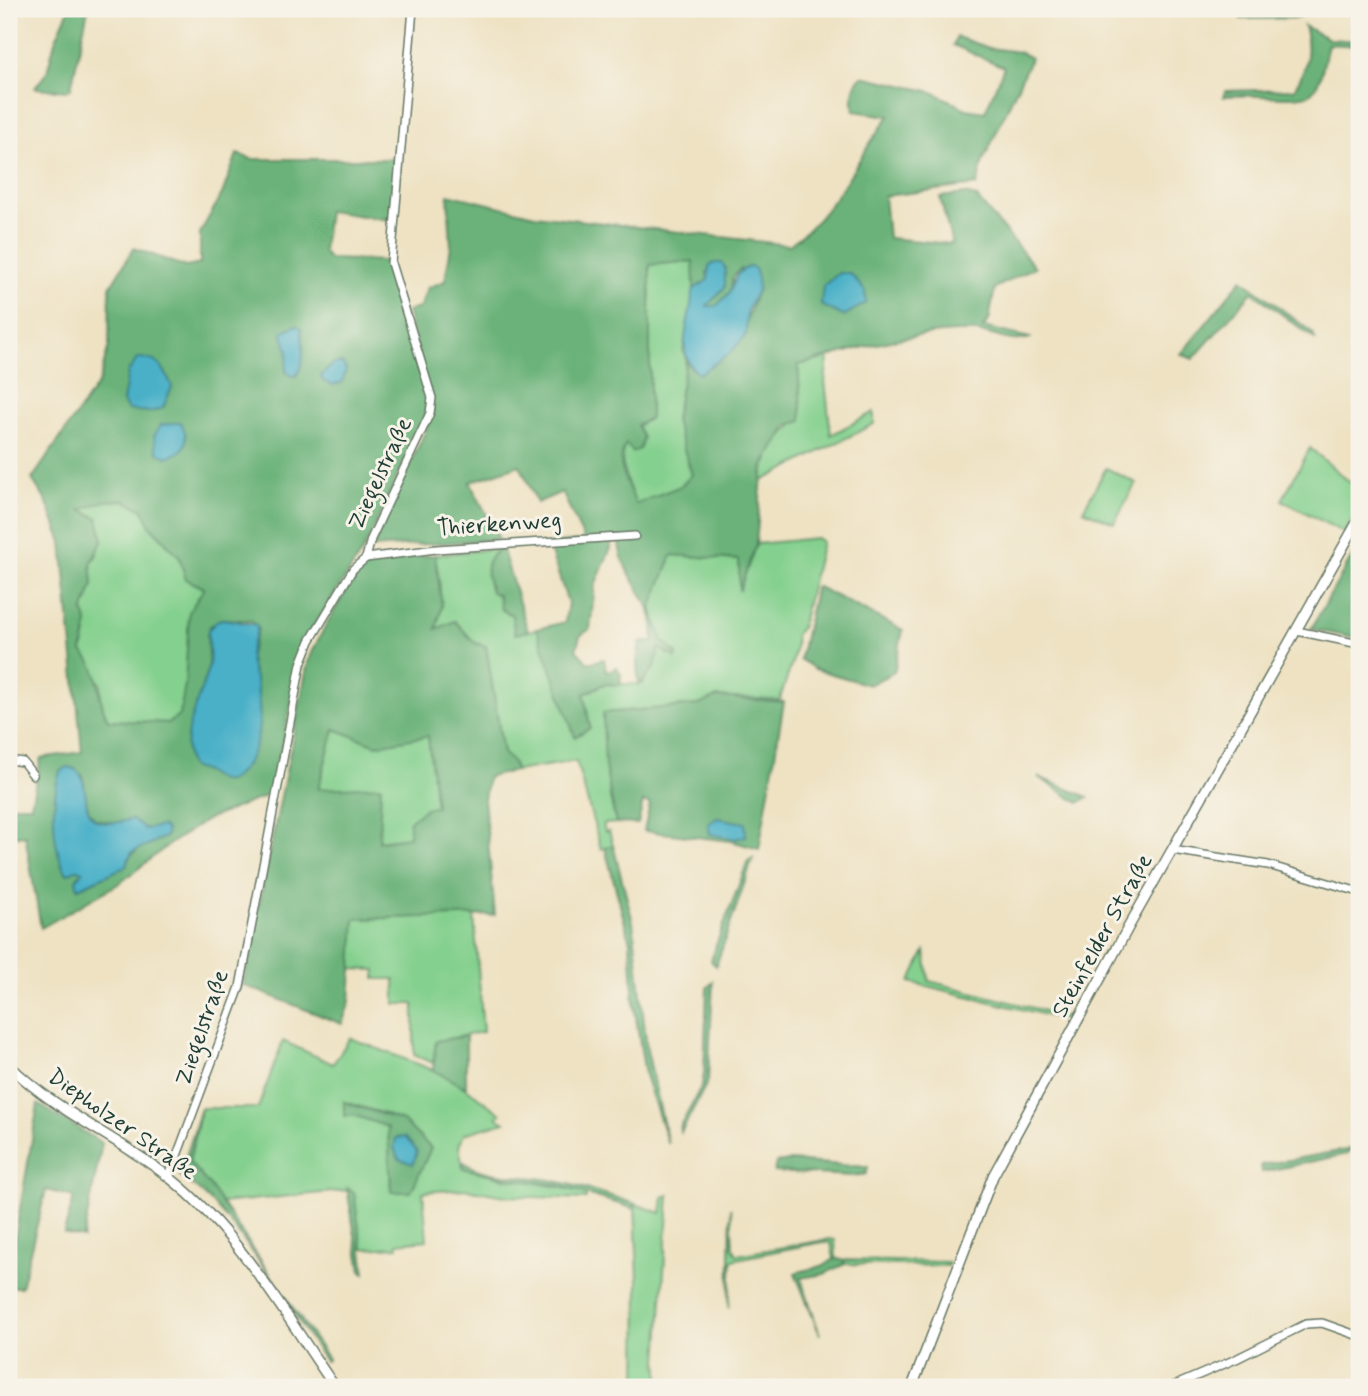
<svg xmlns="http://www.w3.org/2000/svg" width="1368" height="1396" viewBox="0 0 1368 1396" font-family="Mynerve,sans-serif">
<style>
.green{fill:#84d08e;stroke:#528661;stroke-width:2;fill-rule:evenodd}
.forest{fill:#6bb279;stroke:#457856;stroke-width:2;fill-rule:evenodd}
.water{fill:#49b0c8;stroke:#34767e;stroke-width:2}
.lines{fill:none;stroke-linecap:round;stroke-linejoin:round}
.minor-casing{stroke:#677766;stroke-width:10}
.major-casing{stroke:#677766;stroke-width:12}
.minor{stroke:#fff;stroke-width:7}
.major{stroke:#fff;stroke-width:9}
.labels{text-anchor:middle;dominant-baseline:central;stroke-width:6;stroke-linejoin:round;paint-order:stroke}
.street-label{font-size:23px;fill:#1f3d34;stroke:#f7f3e8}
</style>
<rect width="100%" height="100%" fill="#f7f3e8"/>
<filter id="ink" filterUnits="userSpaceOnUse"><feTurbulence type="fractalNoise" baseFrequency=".0143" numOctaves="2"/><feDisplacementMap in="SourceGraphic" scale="14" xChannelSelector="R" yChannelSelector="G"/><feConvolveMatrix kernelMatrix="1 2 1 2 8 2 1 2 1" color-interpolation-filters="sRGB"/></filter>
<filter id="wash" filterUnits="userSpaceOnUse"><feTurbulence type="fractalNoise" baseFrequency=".00686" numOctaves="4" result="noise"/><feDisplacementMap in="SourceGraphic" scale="28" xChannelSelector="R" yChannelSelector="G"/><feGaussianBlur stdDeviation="1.57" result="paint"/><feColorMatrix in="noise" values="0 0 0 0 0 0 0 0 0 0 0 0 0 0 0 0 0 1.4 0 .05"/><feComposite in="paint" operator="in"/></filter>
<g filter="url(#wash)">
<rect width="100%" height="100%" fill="#eee2c3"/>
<g class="green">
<path d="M694 261V289L683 351 686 360 675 420 692 475 681 486 636 504C621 470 610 440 650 418L649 265Z"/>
<path d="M828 358 825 381 831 435 874 412V424L762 481C763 461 783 427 801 421L798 365Z"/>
<path d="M1310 448 1359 490V507L1344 533 1282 500Z"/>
<path d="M1106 468 1136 483 1114 523 1083 510Z"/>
<path d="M123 500 143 509 151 527 179 556 186 579 204 588 180 715 168 723 108 720 101 707V685L82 652 87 627 83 612 93 585 91 563 97 555 87 514 81 510 104 501Z"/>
<path d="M817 538 822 542 801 628 795 635C798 658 785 678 780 700L717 697 699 705 603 713 610 798 616 823 603 824 605 832 609 831 613 845 601 849 576 761 515 771 513 763 503 753 486 646 475 643 455 622 436 630 440 586 435 555 502 548 493 553 501 609 512 615 515 634 537 629 575 736 590 728 584 694 604 684H643L659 648 667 654H677L662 640 651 608 672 555 739 560 740 588 756 544Z"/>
<path d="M334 729 377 745 428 735 436 807 409 837 379 841 318 790Z"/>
<path d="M474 915 483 1032 436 1041 433 1063 414 1055V1004H395V979H375L376 970 351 969 355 919Z"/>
<path d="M925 951 929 981 1072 1018 1069 1021 910 982Z"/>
<path d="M350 1038 433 1070 466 1088 501 1114 497 1117 505 1122 464 1134 459 1146 463 1168 586 1193V1199L505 1196 466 1189 423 1192 427 1240 397 1243 398 1247 363 1249 352 1190 221 1203 189 1162 201 1108H258L283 1041 333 1064ZM344 1102 389 1115 391 1192 388 1127 356 1116Z"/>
<path d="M669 1195 658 1362 661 1387H637L638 1280 635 1204 661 1213 663 1197Z"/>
<path d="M731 1208 733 1247 737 1255 830 1239 835 1240 836 1258 834 1259 831 1243 823 1242 732 1260 729 1308Z"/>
<path d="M843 1260 949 1262 948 1266 845 1264Z"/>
</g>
<g class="forest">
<path d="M69 9H88L71 88 67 91 35 88 47 72 55 41Z"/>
<path d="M1240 9H1299V18L1241 19Z"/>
<path d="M1304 26 1329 39 1359 41V46L1328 44C1324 59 1323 78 1313 91 1305 104 1243 91 1223 97L1225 91 1294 89C1307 70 1311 48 1304 26Z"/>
<path d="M957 37 989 48 1020 52 1031 58 983 161 977 185 884 196 888 238 952 244 940 197 964 194 976 197 1035 267 995 288 989 320 983 327 1030 338C1013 345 995 334 978 332 916 329 856 350 798 365L802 421 788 425 763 465 756 544 739 591V560L672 555 651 608 662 640 677 654 676 658 659 648 655 667 639 685 637 663 640 642H653C659 597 620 579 619 540L611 541V548L595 585 590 629 580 636 576 650 588 663 604 659 606 670 610 672 616 667 621 674 620 685 604 684 584 694 590 728 575 737 537 629 565 622 568 603 548 544 585 541 562 492 537 503 520 465 470 482 499 539 373 548 433 414 407 311 420 308 427 288 445 281 451 246 448 194 535 215 789 245C837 212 855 159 889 116L854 111C852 98 851 86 862 76L933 92 966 109 985 112 1004 67 953 45ZM693 261 694 289 708 280 707 273 725 268 706 306 716 307 730 292 733 277 740 269 758 288 745 325 692 369 686 360 675 420 692 475 681 486 636 504C628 485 614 464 626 444L633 452 640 449 643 438 637 425 650 418V265Z"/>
<path d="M237 154 252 159H396L390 220 328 211 323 252 329 259 386 261 389 278 427 388V413L364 549 313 627 305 644 271 794 208 819 171 843 120 883 41 928 25 835 9 837V805H31L41 758 82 752 62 542 46 501 32 479 99 382 109 345 110 287 134 248 186 267 200 264V233L222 194ZM123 500 143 509 151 527 179 556 186 579 204 588 189 612 185 684 180 715 168 723 108 720C95 698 104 670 82 652 83 638 92 623 83 612L93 585 91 563 103 540 98 518 81 510 104 501ZM225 619 252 621 258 629 249 658 258 692V729L207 773 187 745 188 734 209 665 207 635 210 626ZM73 768 83 776 86 808 95 819 142 827 165 837 144 844 110 874 78 888 76 880 83 870 62 866 56 820Z"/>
<path d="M1242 279 1313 333 1315 339 1252 292 1193 359 1181 354Z"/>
<path d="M1359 544V639L1311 629Z"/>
<path d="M502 548 528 631 515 634 512 615 501 609 498 595 491 592C485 572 482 559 502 548Z"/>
<path d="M435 555 442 607 436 629 455 621 475 643 486 646 503 753 513 763 515 771 488 777 484 799 495 915 355 919 350 1001 342 1024 243 985 308 662C316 642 352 574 369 565 387 555 415 557 435 555ZM334 729 377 745 428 736 436 807 425 808 409 822V837L379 841 381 786 318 789Z"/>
<path d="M816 586 903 630 894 672 869 685 815 669 800 659Z"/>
<path d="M717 697 784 702 759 849 731 841 644 831 650 804 643 802 638 824 616 823 605 767 603 713 699 705Z"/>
<path d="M1038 777 1088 797 1079 803Z"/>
<path d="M613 845 633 922 647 1050 668 1144 645 1075 634 1005 630 942 605 848Z"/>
<path d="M753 858 716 966 711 961 715 948 748 861Z"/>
<path d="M713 982 708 1081 680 1134 681 1124 702 1085 704 1074 707 988Z"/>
<path d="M466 1036V1088L433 1070 436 1041Z"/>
<path d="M344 1102 403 1121 431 1148 411 1192H391L388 1127 356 1116H344Z"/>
<path d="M38 1104 102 1143 83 1238 64 1233 74 1197 46 1190 21 1287H9V1273Z"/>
<path d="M201 1108 189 1162 210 1186 328 1359 325 1361C287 1306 236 1212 180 1176Z"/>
<path d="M1351 1149 1347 1154 1262 1172 1261 1165Z"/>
<path d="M790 1161 868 1167 866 1174 853 1176 774 1172 776 1163Z"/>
<path d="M464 1162C487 1178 523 1175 550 1180 579 1186 607 1194 635 1204V1209L557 1185 509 1179 466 1169 463 1167Z"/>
<path d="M347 1188 354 1192 365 1273 361 1271Z"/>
<path d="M836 1258 843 1260 845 1264 824 1274 801 1278 820 1335 795 1273 825 1265Z"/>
</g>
<g class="water">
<path d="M715 263H722L725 268V287L707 306H716C720 302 726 298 729 293 737 280 733 272 751 266L756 270 758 288 747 311 746 335 730 353 699 374C673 355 690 323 692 296L694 289 708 280 709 266Z"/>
<path d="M839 273H850L865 291 866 303 843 316 821 305 823 286Z"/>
<path d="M296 325 301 328C303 343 306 365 295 377L286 372 288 351 282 332Z"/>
<path d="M138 358C159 358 165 369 172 387L163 408 150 412 128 410 123 402 128 372Z"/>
<path d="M342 363 346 369 342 383 332 385 323 381 321 376 333 364Z"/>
<path d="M181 422C190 441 188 452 167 457L157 452 154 436 161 425Z"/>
<path d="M224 619 257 625C258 636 249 644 250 656 250 665 254 674 256 682 262 713 262 747 241 771 228 787 219 782 205 772 201 769 195 770 190 766 177 732 203 696 209 664 211 653 207 641 208 630L218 620Z"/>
<path d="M68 767C104 773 60 839 132 819L145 829 162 826 167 831 165 837 132 852 125 867 78 888 76 880 83 871 78 869 67 874C51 847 51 801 60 771Z"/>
<path d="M717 818 745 823 746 836 736 839 710 834 708 824Z"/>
<path d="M405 1137 417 1151 413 1164 399 1159 394 1148 396 1138Z"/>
</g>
</g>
<g filter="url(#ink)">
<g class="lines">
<defs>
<g id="minor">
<path d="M366 558 436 549 635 536"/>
<path d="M1297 631 1359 644"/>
<path d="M9 760 23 762 33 775"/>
<path d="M1172 850 1268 865 1359 892"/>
<path d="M169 1177 240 987 301 664 310 641 353 569 366 558 371 539 430 413 432 398 391 263 413 9"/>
<path d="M1171 1387 1236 1359 1306 1324 1322 1323 1359 1336"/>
</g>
<g id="major">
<path d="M9 1065C56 1112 118 1137 170 1178 239 1233 285 1315 335 1387"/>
<path d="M912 1387 993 1176 1129 926 1359 519"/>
</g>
</defs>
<use href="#minor" class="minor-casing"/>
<use href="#major" class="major-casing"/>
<use href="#minor" class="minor"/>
<use href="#major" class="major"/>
</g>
</g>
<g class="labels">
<g class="street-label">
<text transform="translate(381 474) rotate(-65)">Ziegelstraße</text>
<text transform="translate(499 525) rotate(-4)">Thierkenweg</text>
<text transform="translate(1103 936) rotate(-61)">Steinfelder Straße</text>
<text transform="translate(203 1028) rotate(-71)">Ziegelstraße</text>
<text transform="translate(122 1125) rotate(35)">Diepholzer Straße</text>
</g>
</g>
<rect width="1368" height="1396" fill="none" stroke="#f7f3e8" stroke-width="35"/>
</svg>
